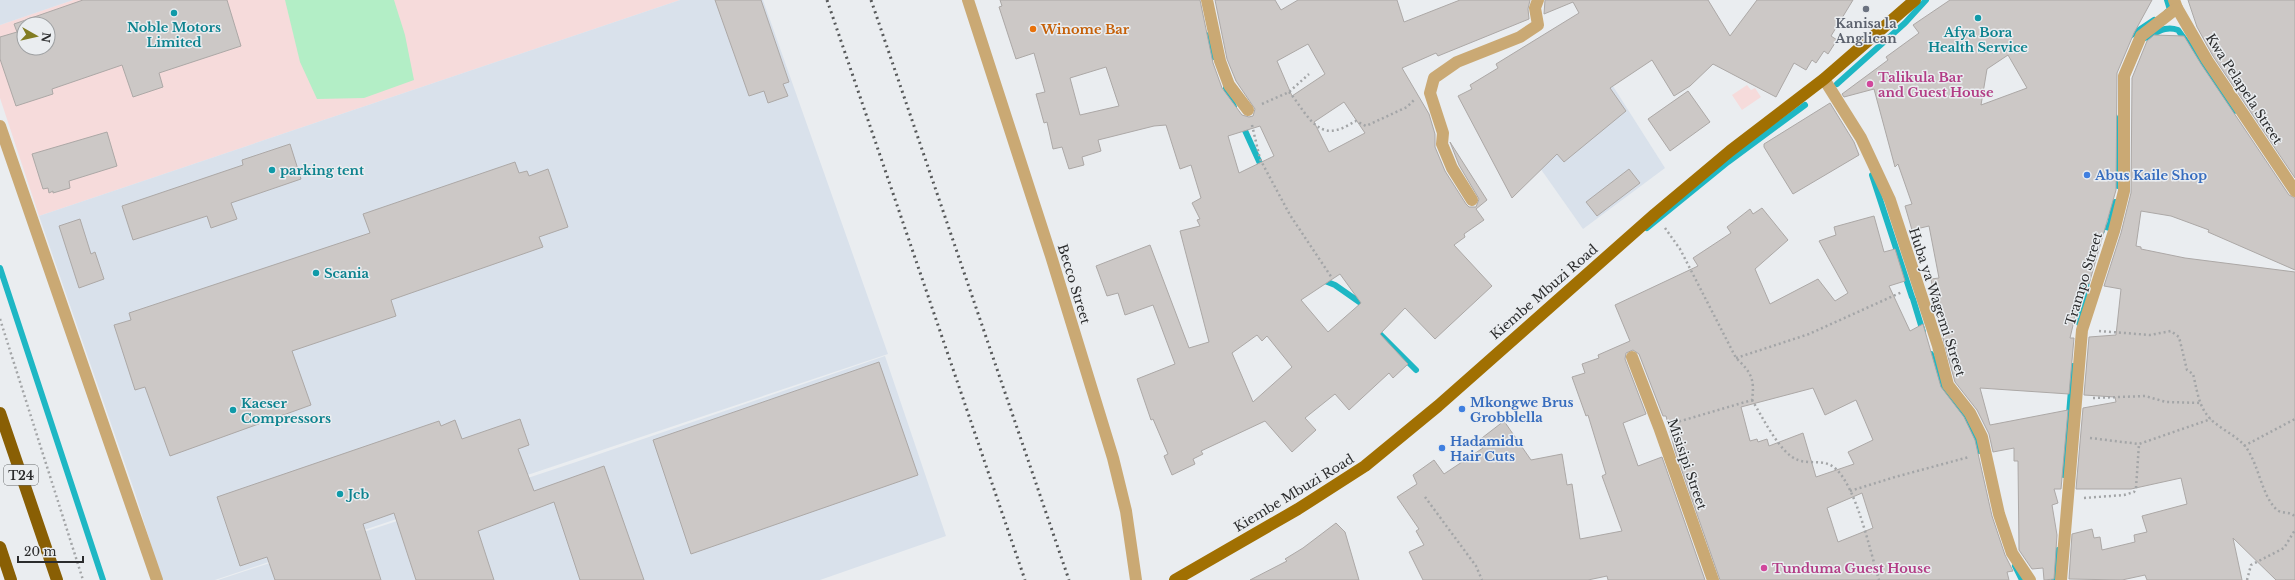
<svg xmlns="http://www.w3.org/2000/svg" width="2295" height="580" viewBox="0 0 2295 580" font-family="'Libre Baskerville',serif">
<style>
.commercial{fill:#f6dbdb;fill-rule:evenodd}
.built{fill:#d9e1eb}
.green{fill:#b3eec6}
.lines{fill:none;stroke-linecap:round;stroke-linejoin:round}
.stream{stroke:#1eb7c4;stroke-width:6}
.building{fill:#ccc8c6;stroke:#aca8a6;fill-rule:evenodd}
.path{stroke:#a3a5a7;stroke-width:2.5;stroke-dasharray:2 3;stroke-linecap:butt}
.minor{stroke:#caa974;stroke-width:12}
.major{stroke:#a17002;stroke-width:12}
.highway{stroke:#895f04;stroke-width:12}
.rail{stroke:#57595a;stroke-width:3;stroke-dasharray:2 4;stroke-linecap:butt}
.worship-dot{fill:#6b7280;stroke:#eaedf0;stroke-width:1.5}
.culture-dot{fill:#0f9aa8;stroke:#eaedf0;stroke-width:1.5}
.food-dot{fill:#e8710a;stroke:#eaedf0;stroke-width:1.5}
.hotel-dot{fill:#d1479c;stroke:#eaedf0;stroke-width:1.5}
.shop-dot{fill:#3f7fe0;stroke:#eaedf0;stroke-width:1.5}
.labels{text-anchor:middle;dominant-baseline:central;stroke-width:3;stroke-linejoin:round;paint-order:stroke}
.shield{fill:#eaedf0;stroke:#646668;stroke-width:1}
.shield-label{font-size:12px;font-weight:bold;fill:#2b2c2d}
.worship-label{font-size:13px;font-weight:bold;fill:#5b616d;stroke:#eaedf0}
.culture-label{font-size:13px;font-weight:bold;fill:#0d838f;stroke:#eaedf0;text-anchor:start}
.food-label{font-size:13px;font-weight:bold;fill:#c56008;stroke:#eaedf0;text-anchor:start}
.hotel-label{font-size:13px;font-weight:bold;fill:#b23c85;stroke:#eaedf0;text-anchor:start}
.street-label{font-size:13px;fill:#2b2c2d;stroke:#eaedf0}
.shop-label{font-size:13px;font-weight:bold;fill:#366cbe;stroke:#eaedf0;text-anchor:start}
</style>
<rect width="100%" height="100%" fill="#eaedf0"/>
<g class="commercial">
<path d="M73 0H680L39 216 0 98V25ZM24 24H48V48H24Z"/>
<path d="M1747 85 1751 90 1755 88 1761 97 1742 110 1732 95Z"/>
</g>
<g class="built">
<path d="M0 0H73L0 25Z"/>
<path d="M680 0H763L888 354 215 580H162L135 493 39 216Z"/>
<path d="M1611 83 1665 168 1583 229 1526 148Z"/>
<path d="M885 356 946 536 820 580H218L576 462Z"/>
</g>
<path class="green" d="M285 0H394L405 35 414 80 364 98 317 99 300 62Z"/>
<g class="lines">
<g class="stream">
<path d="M2167 0 2170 10 2167 12"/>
<path d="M1206 35 1214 57"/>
<path d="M2130 36 2154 20"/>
<path d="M2145 38C2157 33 2165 25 2178 30L2212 77 2233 112"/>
<path d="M1837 84 1905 23 1926 0"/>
<path d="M1226 88 1234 107"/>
<path d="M2115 117 2118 129V186"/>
<path d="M1242 124 1263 170"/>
<path d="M1872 175 1912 297"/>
<path d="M1647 228 1728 162 1805 105"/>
<path d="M2102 231 2103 226 2109 228 2115 202"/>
<path d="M0 268 103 580"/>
<path d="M1320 279 1335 285 1365 306"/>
<path d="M1913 299 1923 332"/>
<path d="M2079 323 2088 276"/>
<path d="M1380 328 1378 332 1416 370"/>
<path d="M1931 354 1942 386 1969 424 1979 451"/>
<path d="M2064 475 2073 366"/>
<path d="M2015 566 2022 580"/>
<path d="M2054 580 2058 550"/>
</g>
</g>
<g class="building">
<path d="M83 0H227L241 46 159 73 163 87 133 97 122 65 52 89 53 94 16 106 0 59V37L17 32 14 24ZM24 24H48V48H24Z"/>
<path d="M715 0H761L789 82 783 84 788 96 768 103 764 91 749 96Z"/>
<path d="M1000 0H1200L1213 63 1222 88 1242 115 1249 117 1253 116 1255 109 1236 81 1227 59 1215 0H1275L1281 10 1298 0H1397L1404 22 1460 0H1530L1528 9 1529 19 1438 56 1436 53 1402 68 1429 114 1435 134V147L1445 171 1466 204 1469 207H1476L1479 199 1459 165 1450 142 1487 200 1476 209 1484 220 1464 234 1465 237 1454 245 1492 286 1435 339 1405 308 1380 334 1408 364 1393 378 1389 373 1349 410 1335 394 1305 418 1316 430 1292 452 1265 421 1201 451 1203 454 1193 459 1195 464 1172 475 1164 456 1168 454 1153 419 1151 420 1137 379 1175 364 1153 305 1125 315 1118 293 1107 296 1096 266 1150 245 1189 348 1209 342 1180 231 1200 226 1197 220 1200 219 1192 203 1201 198 1191 165 1180 169 1166 125 1154 126 1098 140 1101 151 1082 157 1084 165 1069 169 1062 147 1053 149 1047 122 1044 123 1036 94 1045 92 1034 53 1016 59 999 7 1002 6ZM1308 44 1325 74 1292 96 1277 61ZM1106 67 1119 106 1080 115 1070 78ZM1344 102 1365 133 1329 152 1314 122ZM1260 126 1274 156 1239 173 1228 136ZM1340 274 1361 303 1328 332 1301 300ZM1257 335 1262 341 1267 336 1292 367 1253 402 1232 353Z"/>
<path d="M1545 0H1708L1730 36 1757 0H1853L1831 36 1837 40 1828 54 1824 51 1816 63 1812 60 1806 70 1794 63 1776 97 1713 64 1690 86 1674 96 1652 60 1610 88 1626 111 1564 162 1557 154 1512 198 1458 96 1472 89 1470 85 1498 68 1496 64 1579 13 1573 2 1544 14Z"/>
<path d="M1950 0H2152L2134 33 2117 73 2116 190 2089 284 2083 283 2070 338H2074L2069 394 1980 388 1990 425 2068 410 2061 489H2054L2058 503 2052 505 2057 535 2054 579 2044 580 2043 568 2032 569 2019 550 2018 461H2014V448L1993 452 1989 434 1977 410 1955 382 1937 317 1931 279 1939 278 1929 226 1912 230 1905 206 1912 204 1898 164 1895 167 1874 89 1844 97 1842 94 1888 60 1886 57 1919 33 1913 25ZM2008 55 2027 88 1981 105 1987 69Z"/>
<path d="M2188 0H2295V178L2213 56 2197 27Z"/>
<path d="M2154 35 2184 36 2201 64 2289 195 2295 198V270L2208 232 2209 230 2171 216 2141 211 2136 246 2141 247V249L2185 258 2295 272V580H2276L2233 538 2242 580H2147L2145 575 2122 580 2069 579 2072 534 2092 529 2094 538 2100 537 2102 550 2135 542 2134 535 2147 532 2142 516 2187 504 2181 478 2131 489H2076L2083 408 2116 402 2115 397 2084 395 2089 337 2116 335 2121 289 2104 286 2121 233 2131 193 2132 78 2147 41Z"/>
<path d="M1688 91 1710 122 1670 151 1648 119Z"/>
<path d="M1830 103 1854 142 1859 155 1793 194 1764 147V144Z"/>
<path d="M107 132 117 166 69 181 70 188 53 193V191L49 193 48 188 43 189 32 154Z"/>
<path d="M290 144 301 179 231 203 237 219 211 228 207 216 133 240 122 206 243 165 242 160Z"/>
<path d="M515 162 519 173 527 171 529 176 548 169 568 227 539 237 543 247 391 300 396 316 292 351 311 405 170 456 145 387 135 390 114 325 131 320 129 313 370 233 363 214Z"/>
<path d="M1629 169 1640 183 1597 216 1586 202Z"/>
<path d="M1762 208 1788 240 1755 269 1770 304 1818 279 1835 301 1848 293 1819 241 1836 235 1834 227 1874 216 1884 252 1895 249 1905 281 1889 286 1910 331 1923 324 1941 387 1964 417 1975 440 1992 516 2005 555 2013 571 2007 572 2009 580H1720L1675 451 1666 416H1663L1639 354 1633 350 1626 353 1625 359 1646 414 1623 423 1638 466 1662 457 1705 580H1608L1607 576 1588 580H1423L1409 552 1424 545 1416 531 1419 529 1397 497 1417 484 1413 475 1434 460 1444 474 1483 448 1478 441 1504 421 1531 460 1562 454 1567 485 1572 484 1580 539 1622 531 1602 476 1606 474 1588 415 1586 416 1572 377 1585 373 1582 364 1599 358 1598 355 1630 341 1615 305 1698 266 1693 258 1731 233 1727 227 1750 209 1753 214ZM1813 388 1825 415 1856 400 1873 440 1848 452 1854 464 1816 477 1803 433 1769 446 1767 439 1758 442 1757 439 1750 441 1741 407ZM1862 493 1873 528 1838 542 1827 508Z"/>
<path d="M80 219 91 254 95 252 104 279 79 288 59 226Z"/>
<path d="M879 362 918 475 691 554 653 440Z"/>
<path d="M520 419 529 445 518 449 534 491 604 466 644 580H580L554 502 478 531 494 580H416L394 513 363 524 381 580H275L267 557 240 566 217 497 439 421 441 426 455 420 462 439Z"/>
<path d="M1336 523 1345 532 1359 580H1250L1287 561 1285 559 1303 548Z"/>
</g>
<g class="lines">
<g class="path">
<path d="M1289 92C1302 106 1314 136 1336 130 1343 129 1350 124 1356 121L1366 126 1407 107 1414 100"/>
<path d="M1262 104 1289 92 1309 74"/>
<path d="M1252 125 1260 159 1290 215 1332 278"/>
<path d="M1665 228 1680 249 1736 358C1751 372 1755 379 1752 400L1674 423"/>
<path d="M0 319 83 580"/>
<path d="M2099 331 2150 335 2171 331 2179 337 2187 370 2193 374C2196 385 2198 402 2205 412 2214 427 2234 433 2245 446 2259 464 2261 494 2276 509 2282 515 2290 510 2295 517"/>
<path d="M1736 358 1809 334 1902 292"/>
<path d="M2093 398 2145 396 2166 402 2202 403"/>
<path d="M1752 400C1762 416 1780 454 1798 460 1811 465 1824 458 1836 469 1857 489 1870 551 1879 580"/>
<path d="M2090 438 2139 444 2211 419"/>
<path d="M2244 446 2295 419"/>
<path d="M1850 491 1895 477 1969 457"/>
<path d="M1425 497 1476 566 1482 580"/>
<path d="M2084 498 2124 495 2134 492 2136 488 2139 444"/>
<path d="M2247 580 2251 565 2284 548 2295 530"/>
</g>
<g class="minor">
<path d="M968 0 1051 256 1113 458 1126 511 1136 580"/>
<path d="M1207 0 1220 61 1229 85 1248 110"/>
<path d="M2174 0 2177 8 2207 60 2295 191"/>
<path d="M1824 79 1861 138 1890 200 1938 346 1948 385 1970 413 1982 437 1999 514 2012 553 2030 580"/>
<path d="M0 126 157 580"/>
<path d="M1472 200 1452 168 1442 144 1443 133 1430 93 1434 78 1457 62 1520 37 1538 25 1535 8 1538 0"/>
<path d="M1632 357 1659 427 1713 580"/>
<path d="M2061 580 2082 330 2114 231 2124 191V76L2141 36 2177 8"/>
</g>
<path class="major" d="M1175 580 1298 509 1365 466 1438 406 1655 214 1730 151 1824 79 1915 0"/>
<g class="highway">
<path d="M0 413 57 580"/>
<path d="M0 547 11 580"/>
</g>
<g class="rail">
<path d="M827 0 1025 580"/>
<path d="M871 0 1069 580"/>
</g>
</g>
<circle class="worship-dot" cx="1866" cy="9" r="4"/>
<g class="culture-dot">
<circle cx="174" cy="13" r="4"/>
<circle cx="1978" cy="18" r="4"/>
<circle cx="272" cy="170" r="4"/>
<circle cx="316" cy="273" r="4"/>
<circle cx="233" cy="410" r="4"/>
<circle cx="340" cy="494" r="4"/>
</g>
<circle class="food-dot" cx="1033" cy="29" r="4"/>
<g class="hotel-dot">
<circle cx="1870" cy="84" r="4"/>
<circle cx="1764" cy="568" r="4"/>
</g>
<g class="shop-dot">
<circle cx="2087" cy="175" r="4"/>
<circle cx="1462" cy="409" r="4"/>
<circle cx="1442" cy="448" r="4"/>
</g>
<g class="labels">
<rect class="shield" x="4" y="465" width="34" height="20" rx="3"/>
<g class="shield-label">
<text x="21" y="475">T24</text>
</g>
<g class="worship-label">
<text x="1866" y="23">Kanisa la<tspan x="1866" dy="15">Anglican</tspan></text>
</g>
<g class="culture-label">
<text x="174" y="27" text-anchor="middle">Noble Motors<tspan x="174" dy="15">Limited</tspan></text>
<text x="1978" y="32" text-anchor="middle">Afya Bora<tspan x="1978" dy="15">Health Service</tspan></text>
<text x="280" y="170">parking tent</text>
<text x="324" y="273">Scania</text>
<text x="241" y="403">Kaeser<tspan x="241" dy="15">Compressors</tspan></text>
<text x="348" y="494">Jcb</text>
</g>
<g class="food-label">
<text x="1041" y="29">Winome Bar</text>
</g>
<g class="hotel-label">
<text x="1878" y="77">Talikula Bar<tspan x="1878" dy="15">and Guest House</tspan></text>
<text x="1772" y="568">Tunduma Guest House</text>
</g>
<g class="street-label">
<text transform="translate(2244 89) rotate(57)">Kwa Pelapela Street</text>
<text transform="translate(2084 279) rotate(-73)">Trampo Street</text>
<text transform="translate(1074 284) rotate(73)">Becco Street</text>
<text transform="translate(1544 292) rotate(-41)">Kiembe Mbuzi Road</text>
<text transform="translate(1937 302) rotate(72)">Huba ya Wagemi Street</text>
<text transform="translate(1687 464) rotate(71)">Misisipi Street</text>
<text transform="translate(1294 493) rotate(-31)">Kiembe Mbuzi Road</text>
</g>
<g class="shop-label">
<text x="2095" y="175">Abus Kaile Shop</text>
<text x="1470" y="402">Mkongwe Brus<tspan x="1470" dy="15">Grobblella</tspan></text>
<text x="1450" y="441">Hadamidu<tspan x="1450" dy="15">Hair Cuts</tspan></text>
</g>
</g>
<g transform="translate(36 36) rotate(98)"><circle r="19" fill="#eaedf0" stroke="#9ea0a2"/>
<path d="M0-3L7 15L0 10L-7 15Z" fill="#827c22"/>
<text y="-6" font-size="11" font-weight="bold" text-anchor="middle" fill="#2b2c2d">N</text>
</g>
<path d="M18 556v6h65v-6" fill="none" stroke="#2b2c2d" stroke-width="2"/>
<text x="24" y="556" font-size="12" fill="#2b2c2d" stroke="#eaedf0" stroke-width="3" paint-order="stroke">20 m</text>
</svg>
